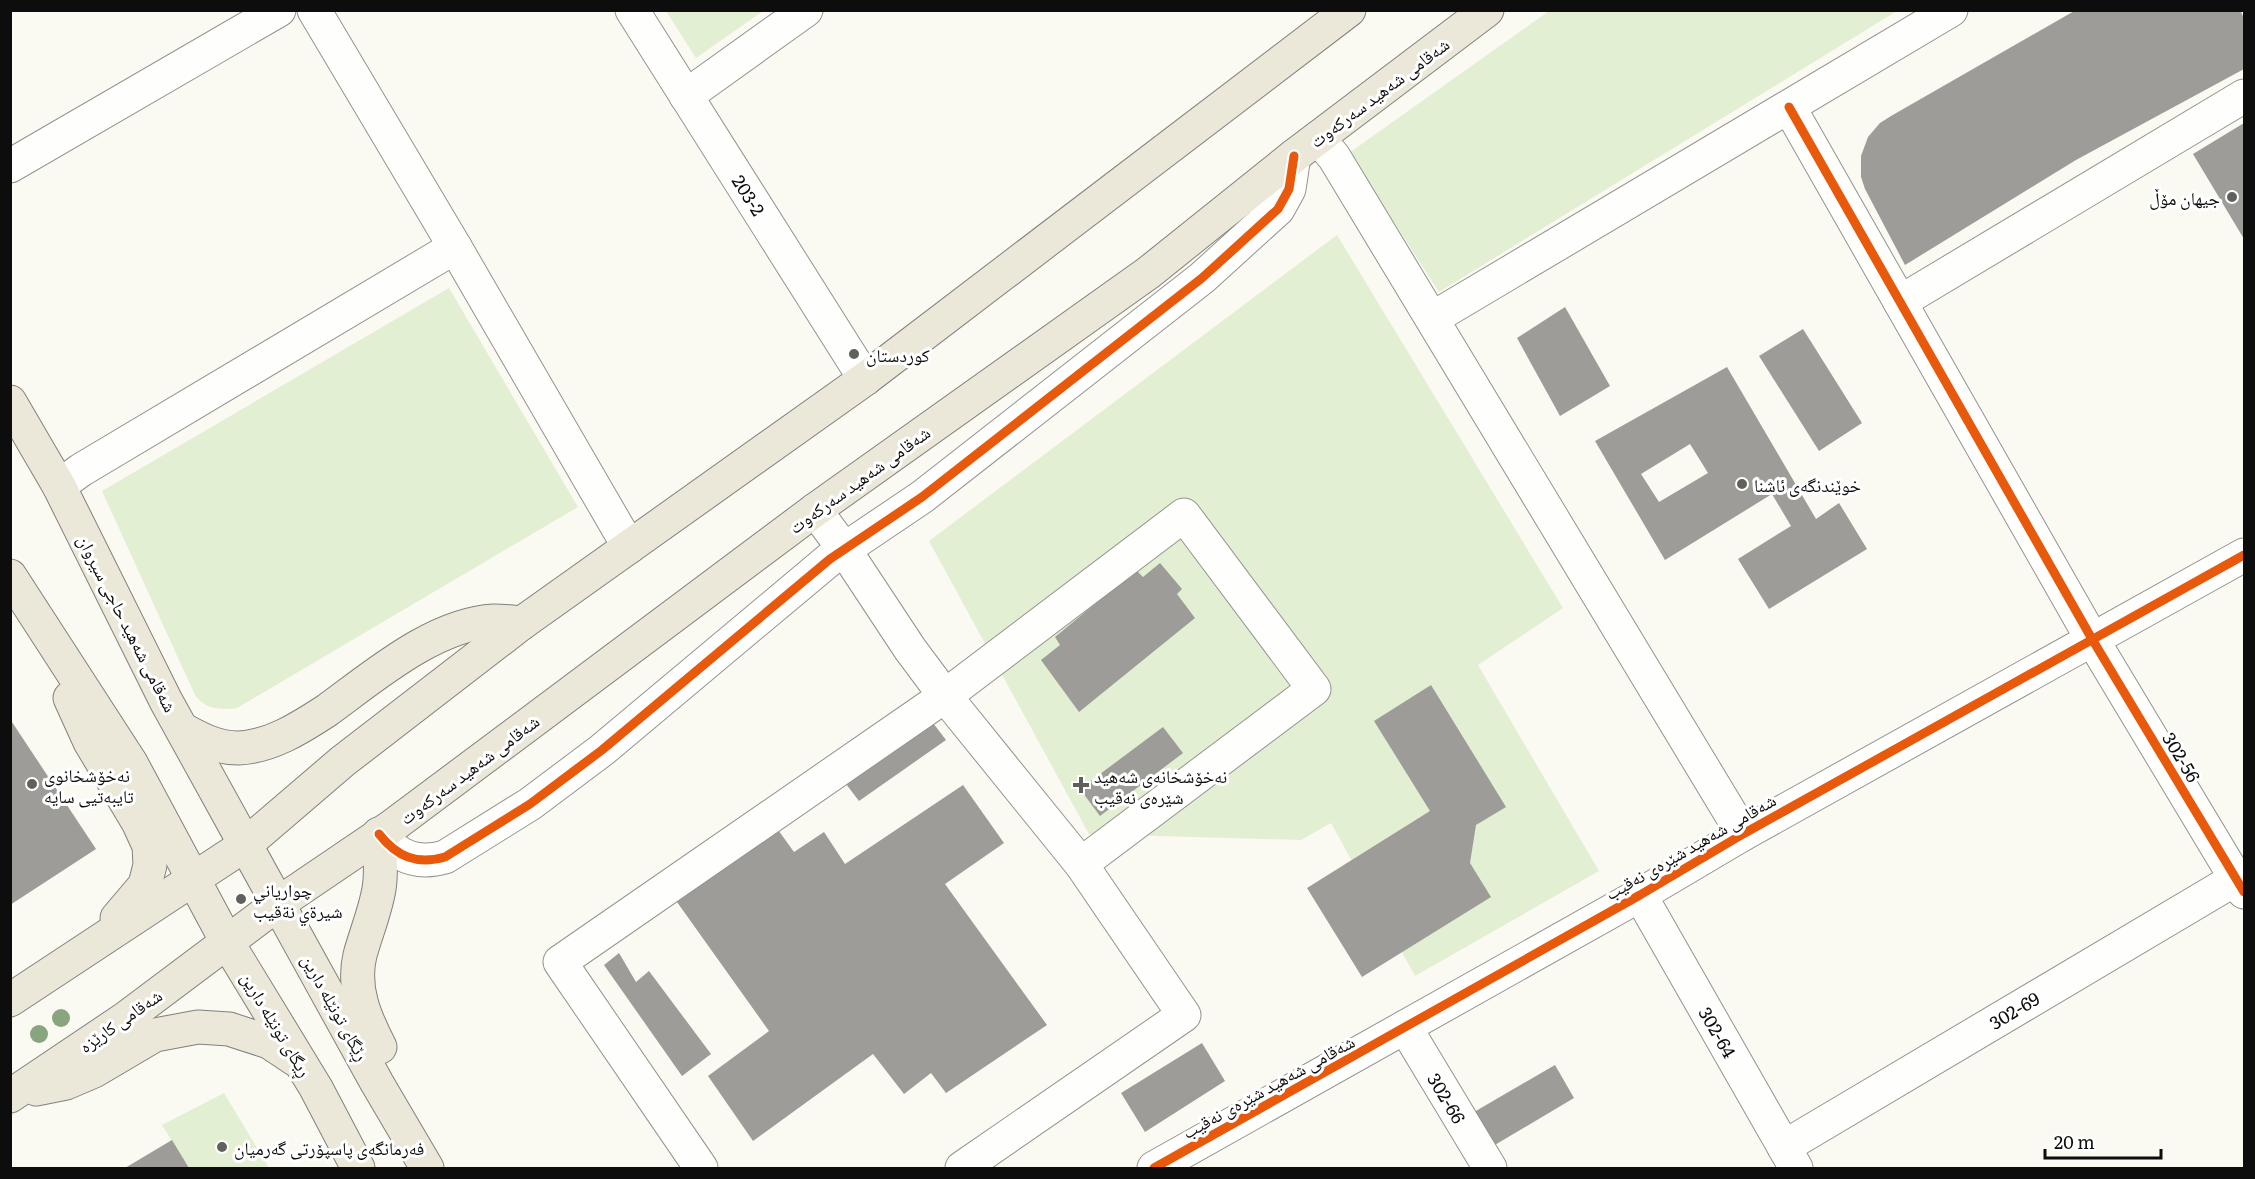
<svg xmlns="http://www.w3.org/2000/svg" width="2255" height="1179" viewBox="0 0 2255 1179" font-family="Literata,'Noto Naskh Arabic',serif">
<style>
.green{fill:#e3efd3}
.building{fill:#9d9c98;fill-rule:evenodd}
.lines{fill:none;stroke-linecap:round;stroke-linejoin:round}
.minor-casing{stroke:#949390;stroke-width:35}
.major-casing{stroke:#81817d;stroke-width:35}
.minor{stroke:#fefefd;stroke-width:33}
.major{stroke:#ebe7d9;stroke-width:33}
.cycleway-casing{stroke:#fff;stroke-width:13}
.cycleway{stroke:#e8590c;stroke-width:9}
.tree{fill:#89a57e}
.poi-dot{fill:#60605d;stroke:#fff;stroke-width:2}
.labels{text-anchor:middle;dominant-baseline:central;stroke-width:6;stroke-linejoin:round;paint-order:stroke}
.street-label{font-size:18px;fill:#0d0d0d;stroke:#fff}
.poi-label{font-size:18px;fill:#0d0d0d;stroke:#fff;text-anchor:start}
</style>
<rect width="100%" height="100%" fill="#faf9f2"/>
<g class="green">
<path d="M666 11H763L696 58Z"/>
<path d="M1549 11H1897L1439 292 1349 153Z"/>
<path d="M1337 235 1563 608 1478 665 1599 871 1415 976 1331 823 1301 840 1089 834 929 541Z"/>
<path d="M449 288 578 507 237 708C219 710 206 710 195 695L102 491Z"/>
<path d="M224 1093 269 1168H189L162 1125Z"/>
</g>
<g class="building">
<path d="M2076 10H2240L2244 18V69L2076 160 1905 265 1865 189 1861 177V156L1868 137 1880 123 1891 116Z"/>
<path d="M2244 123V239L2193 154Z"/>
<path d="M1565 307 1610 386 1560 416 1517 338Z"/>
<path d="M1803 329 1862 423 1819 451 1759 356Z"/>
<path d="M1727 367 1816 519 1839 503 1867 549 1769 609 1738 559 1791 526 1772 494 1665 560 1595 441ZM1690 444 1708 473 1659 502 1641 474Z"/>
<path d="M1160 563 1182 589 1177 594 1195 618 1079 712 1041 660 1060 645 1055 637 1136 570 1143 577Z"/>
<path d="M1431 685 1506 807 1476 825 1470 863 1491 897 1362 977 1307 888 1430 811 1374 721Z"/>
<path d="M10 719 96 849 10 905Z"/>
<path d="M930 719 946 740 859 801 843 780Z"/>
<path d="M1163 727 1183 753 1100 816 1080 789Z"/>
<path d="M963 785 1004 843 945 884 1047 1025 946 1093 931 1073 904 1094 873 1054 753 1141 708 1076 769 1031 672 895 776 827 794 852 824 832 845 864Z"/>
<path d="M619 953 636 982 649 971 711 1054 682 1076 604 965Z"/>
<path d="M1202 1043 1225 1081 1145 1132 1121 1093Z"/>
<path d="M1555 1065 1574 1098 1488 1149 1469 1115Z"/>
<path d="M172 1140 189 1168H125Z"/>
</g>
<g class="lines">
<defs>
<g id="minor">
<path d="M314 10 455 247 629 547"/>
<path d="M632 10 865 379"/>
<path d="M686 96 806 10"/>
<path d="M1789 107 2092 639 2244 892"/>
<path d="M1318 138 1334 157 1743 834"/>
<path d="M10 166 279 10"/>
<path d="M1900 302 2244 96"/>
<path d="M1433 318 1951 10"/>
<path d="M59 486 81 470 455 247"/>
<path d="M815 510 844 549 910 649 945 696 1081 864 1184 1015 962 1168"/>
<path d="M379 834C397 857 417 865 445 857L530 804 602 750 830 559 922 497 1202 278 1278 209 1289 189 1294 156"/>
<path d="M1640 895 1796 1168"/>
<path d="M1405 1027 1490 1168"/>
<path d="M1784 1147 2244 874"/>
<path d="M701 1168 560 962 945 696 1184 515 1314 689 1081 864"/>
<path d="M1154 1168 1640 895 1743 834 2244 555"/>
</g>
<g id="major">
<path d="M10 402 59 486 166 701 377 1083 427 1168"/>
<path d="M10 576 131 763 227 942 316 1088 358 1168"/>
<path d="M70 698 90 742 138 822 149 846 150 865 145 885 117 918"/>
<path d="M182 729C200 739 217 748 238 748 270 747 300 728 326 711 373 677 434 624 494 621 503 621 513 622 522 623"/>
<path d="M379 834C380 852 382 871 379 889 375 912 366 933 360 955 352 988 365 1018 380 1047"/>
<path d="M10 1000 245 845 343 761 522 623 865 379 1349 10"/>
<path d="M36 1089 66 1083 94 1071 155 1035 198 1027 229 1029 269 1042 296 1060"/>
<path d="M10 1096 126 1018 279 903 391 827 815 510 1148 273 1294 156 1487 10"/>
</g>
</defs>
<use href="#minor" class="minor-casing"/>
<use href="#major" class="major-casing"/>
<use href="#minor" class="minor"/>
<use href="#major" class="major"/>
<defs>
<g id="cycleway">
<path d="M1789 107 2092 639 2244 892"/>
<path d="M379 834C397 857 417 865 445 857L530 804 602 750 830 559 922 497 1202 278 1278 209 1289 189 1294 156"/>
<path d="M1154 1168 1640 895 1743 834 2244 555"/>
</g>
</defs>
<use href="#cycleway" class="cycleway-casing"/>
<use href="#cycleway" class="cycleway"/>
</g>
<g class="tree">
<circle cx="61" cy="1018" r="9"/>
<circle cx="39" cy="1034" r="9"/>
</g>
<g class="poi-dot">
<circle cx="2232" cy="197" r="6"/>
<circle cx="854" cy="354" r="6"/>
<circle cx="1742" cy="484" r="6"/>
<circle cx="32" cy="784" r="6"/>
<path d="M1078 776h6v6h6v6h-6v6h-6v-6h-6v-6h6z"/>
<circle cx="241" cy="899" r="6"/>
<circle cx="222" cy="1147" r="6"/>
</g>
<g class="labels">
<g class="street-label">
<text transform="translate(1379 92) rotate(-37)">شەقامی شەهید سەرکەوت</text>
<text transform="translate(749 195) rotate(58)">203-2</text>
<text transform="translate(859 479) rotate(-36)">شەقامی شەهید سەرکەوت</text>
<text transform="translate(128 623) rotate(63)">شەقامی شەهید حاجی سیروان</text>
<text transform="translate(2182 757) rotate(59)">302-56</text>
<text transform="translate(469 769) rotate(-37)">شەقامی شەهید سەرکەوت</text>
<text transform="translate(1690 846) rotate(-30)">شەقامی شەهید شێرەی نەقیب</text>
<text transform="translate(336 1007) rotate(61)">ڕێگای تونێلە دارین</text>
<text transform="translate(2014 1010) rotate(-31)">302-69</text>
<text transform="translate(120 1020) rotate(-35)">شەقامی کارێزە</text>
<text transform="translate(277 1024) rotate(59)">ڕیگای تونێلە دارین</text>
<text transform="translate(1718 1032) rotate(60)">302-64</text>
<text transform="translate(1268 1086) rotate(-29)">شەقامی شەهید شێرەی نەقیب</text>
<text transform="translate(1447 1098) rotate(59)">302-66</text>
</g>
<g class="poi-label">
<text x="2220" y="197" text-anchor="end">جیهان مۆڵ</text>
<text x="866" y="354">كوردستان</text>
<text x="1754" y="484">خوێندنگەی ئاشنا</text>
<text x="44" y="774">نەخۆشخانوی<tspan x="44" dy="21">تایبەتیی سایە</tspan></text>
<text x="1094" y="775">نەخۆشخانەی شەهید<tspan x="1094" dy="21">شێرەی نەقیب</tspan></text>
<text x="253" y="889">چوارياني<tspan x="253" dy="21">شيرةي نةقيب</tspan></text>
<text x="234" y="1147">فەرمانگەی پاسپۆرتی گەرمیان</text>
</g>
</g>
<rect width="2255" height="1179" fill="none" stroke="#0d0d0d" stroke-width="24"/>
<path d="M2045 1149v9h116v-9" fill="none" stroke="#0d0d0d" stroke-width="3"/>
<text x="2054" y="1149" font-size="18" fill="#0d0d0d" stroke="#ffffff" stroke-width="4.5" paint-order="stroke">20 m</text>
</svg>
